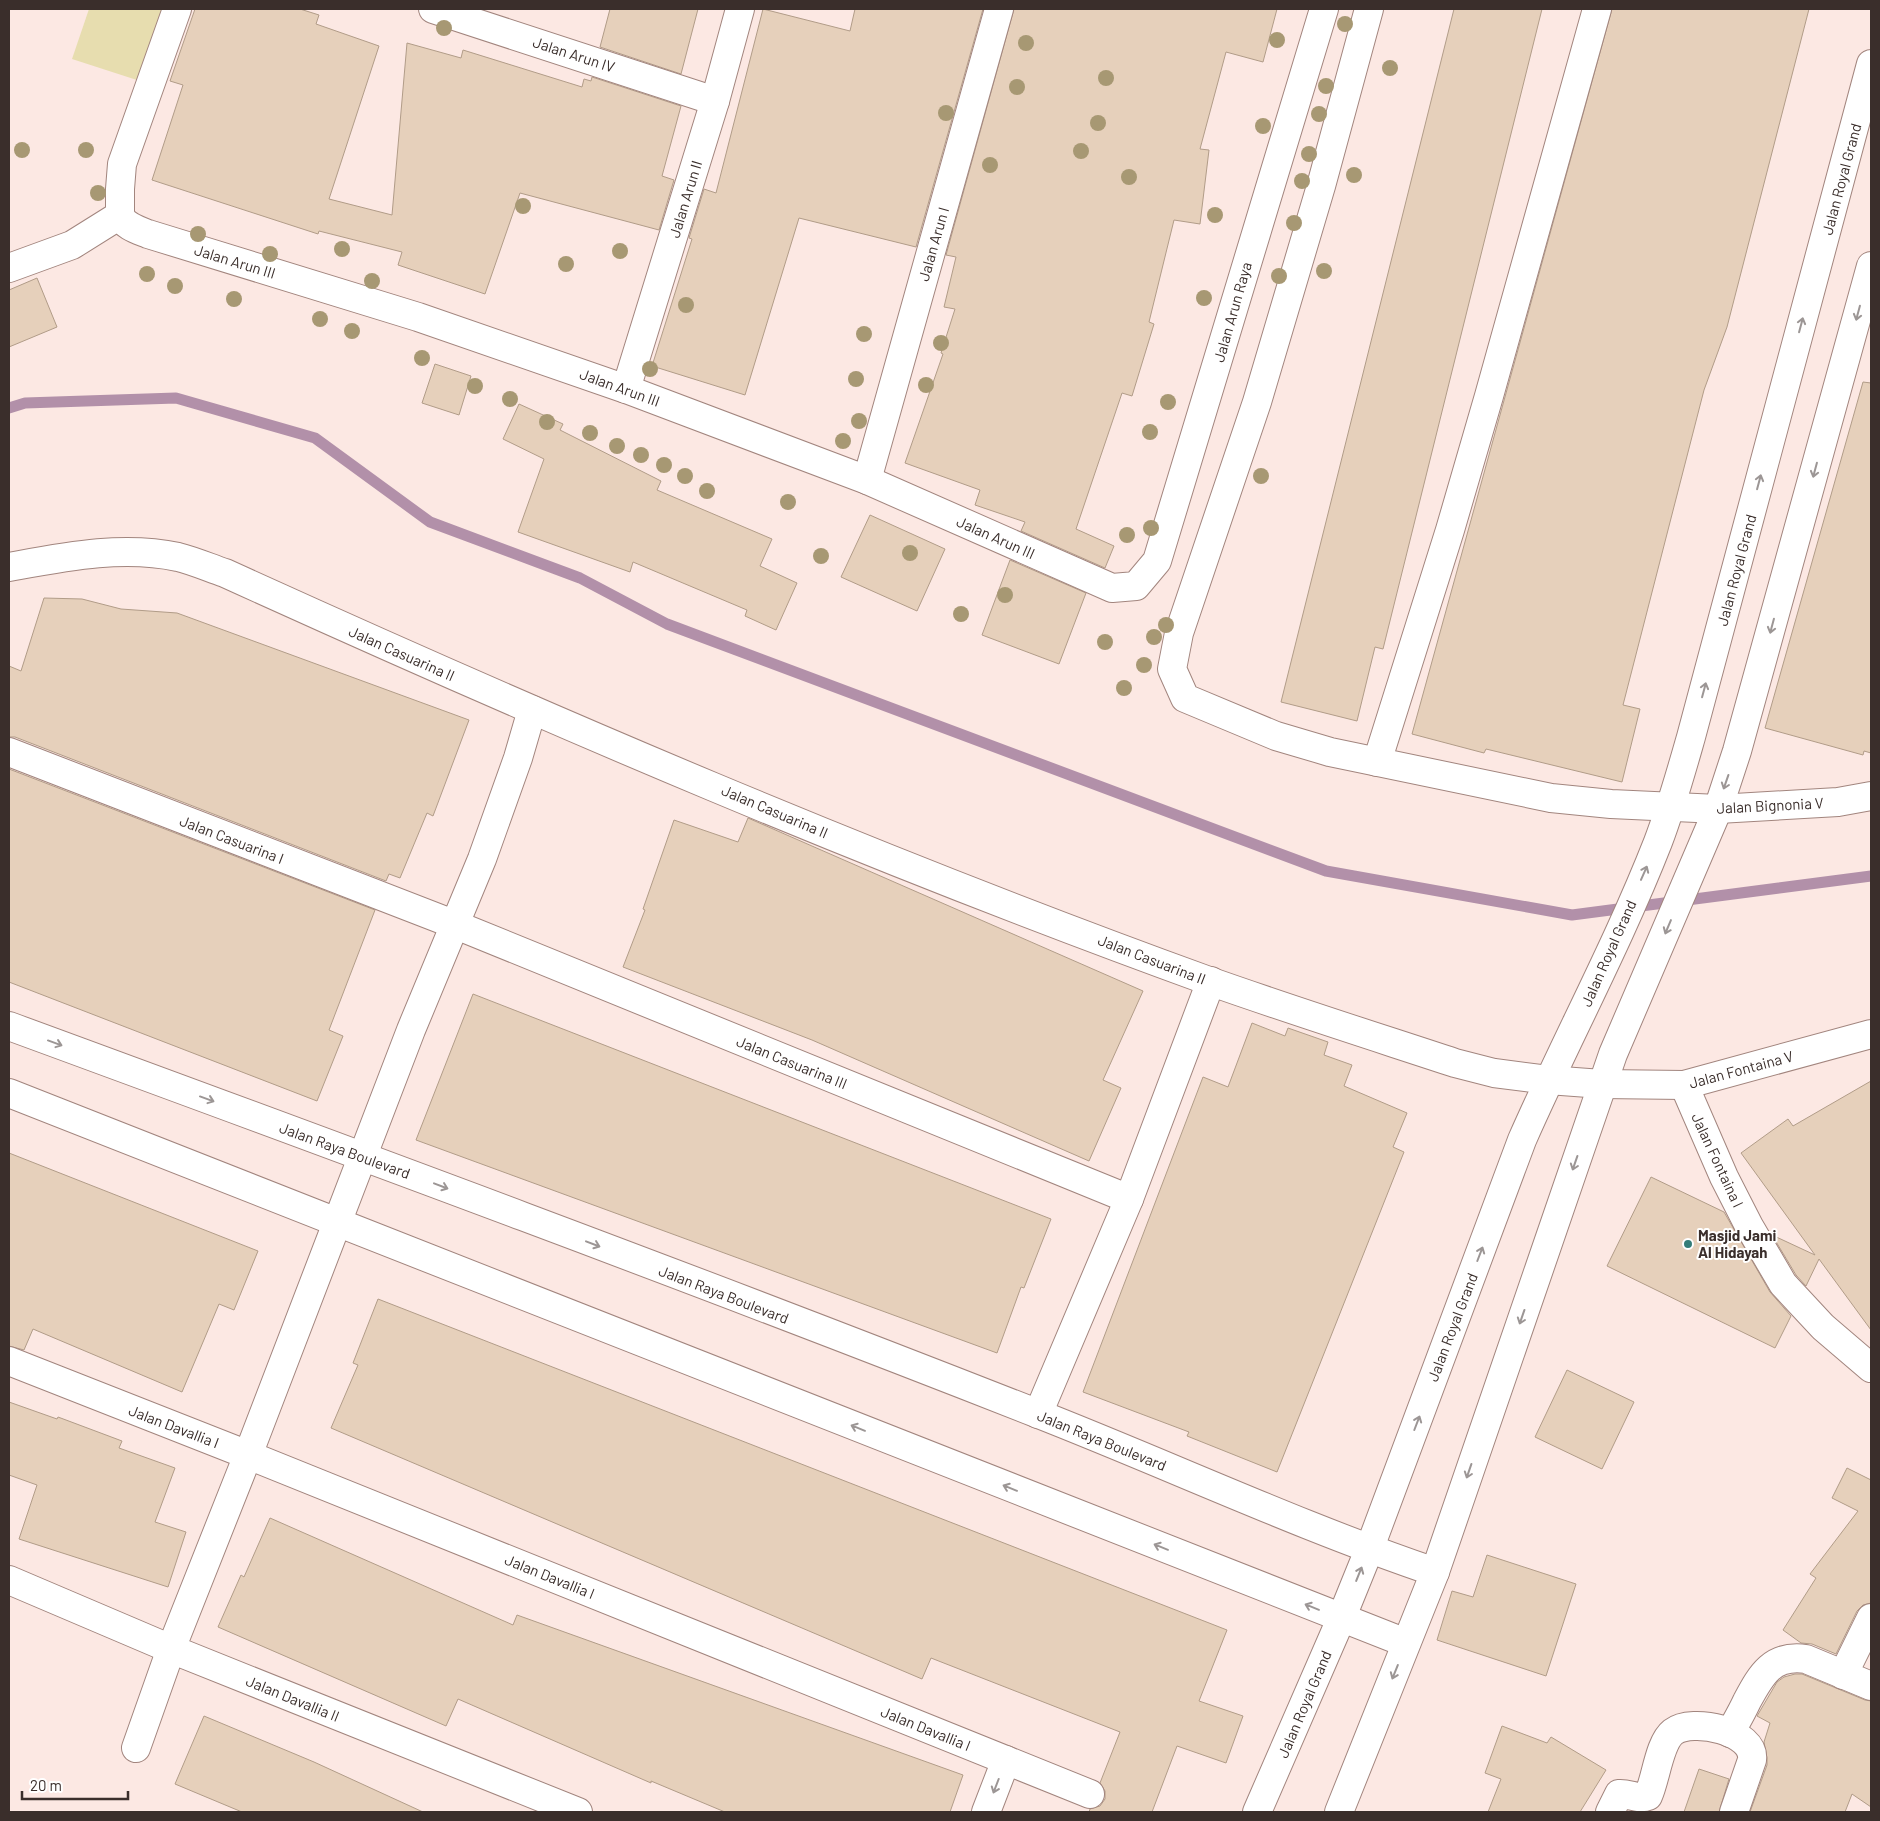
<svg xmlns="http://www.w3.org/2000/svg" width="1880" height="1821" viewBox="0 0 1880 1821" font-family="Barlow,sans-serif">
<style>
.green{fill:#e7ddaf}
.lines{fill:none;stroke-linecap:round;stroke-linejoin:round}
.stream{stroke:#b290a9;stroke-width:11}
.building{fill:#e6d0bb;stroke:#b19c88}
.minor-casing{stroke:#a2857e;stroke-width:30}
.minor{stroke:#fff;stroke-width:28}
.tree{fill:#a79873}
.oneway{stroke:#9c9695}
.poi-dot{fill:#347d79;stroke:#fff;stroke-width:2}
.labels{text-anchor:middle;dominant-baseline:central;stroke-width:4;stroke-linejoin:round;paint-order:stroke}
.street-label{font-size:15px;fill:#3a2e2b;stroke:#fff}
.poi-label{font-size:15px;font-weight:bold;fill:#3a2e2b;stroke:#fff;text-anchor:start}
</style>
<rect width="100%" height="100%" fill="#fce8e3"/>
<path class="green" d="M89 9H167L143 82 72 59Z"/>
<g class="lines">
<path class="stream" d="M9 408 25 403 176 398 315 438 430 522 580 578 667 624 1326 871 1572 915 1871 876"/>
</g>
<g class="building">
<path d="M195 9H300L319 15 316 24 379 46 329 199 392 215 407 43 461 58 463 50 582 87 584 79 591 81 592 77 681 106 662 176 674 180 659 230 520 193 485 294 398 265 402 252 319 231 318 234 152 180 183 85 170 81Z"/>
<path d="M610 9H698L681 74 600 47Z"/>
<path d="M763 9 850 31 855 9H983L916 247 799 218 745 395 652 366 692 239 689 238 704 189 716 193Z"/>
<path d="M1014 9H1277L1263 62 1226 52 1200 149 1209 150 1200 224 1174 220 1149 322 1154 324 1132 396 1122 393 1076 529 1114 546 1105 568 1021 531 1025 522 975 505 980 490 905 463 943 354 941 353 955 309 944 307 956 257 946 255Z"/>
<path d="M1454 9H1542L1383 649 1375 647 1357 721 1281 702Z"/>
<path d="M1612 9H1809L1727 327 1704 390 1623 705 1640 709 1622 782 1486 749 1484 753 1412 734Z"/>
<path d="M37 278 57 327 9 347V290Z"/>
<path d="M435 364 471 376 459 415 422 403Z"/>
<path d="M1863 382 1871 383V753L1864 751 1863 755 1765 728Z"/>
<path d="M519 404 563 424 560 430 661 481 657 490 772 539 760 566 797 583 776 630 745 616 747 610 633 562 630 572 518 532 544 459 503 439Z"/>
<path d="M870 515 945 549 917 611 841 577Z"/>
<path d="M1010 560 1086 593 1059 664 982 635Z"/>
<path d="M44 598 82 599 121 609 177 613 469 720 433 816 427 813 400 878 389 874 386 881 15 737H9V666L21 671Z"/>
<path d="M9 769 375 910 329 1030 343 1036 317 1101 9 982Z"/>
<path d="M748 818 1143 991 1103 1080 1121 1088 1089 1161 812 1040 623 967 645 910 643 909 674 820 738 842Z"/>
<path d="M473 994 1051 1219 1024 1288 1021 1287 997 1353 416 1140Z"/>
<path d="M1252 1023 1285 1036 1288 1028 1328 1042 1324 1055 1352 1065 1344 1086 1407 1113 1393 1147 1404 1152 1277 1472 1187 1436 1189 1432 1083 1392 1203 1077 1228 1087Z"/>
<path d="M1871 1081V1330L1819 1259 1806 1286 1796 1275 1772 1235 1815 1255 1741 1153 1788 1119 1793 1126Z"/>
<path d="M9 1153 258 1251 234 1310 219 1304 182 1392 33 1329 24 1350 9 1346Z"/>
<path d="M1651 1177 1724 1212 1770 1292 1791 1316 1775 1348 1607 1266Z"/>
<path d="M378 1299 1227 1630 1199 1701 1243 1716 1226 1763 1177 1746 1152 1812H1089L1090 1809 1100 1806 1105 1799V1791L1100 1783 1120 1732 931 1658 922 1679 331 1428 358 1365 353 1363Z"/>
<path d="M1567 1370 1634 1402 1602 1469 1535 1437Z"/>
<path d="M9 1402 57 1419 58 1417 122 1441 119 1448 175 1468 155 1522 186 1532 168 1587 19 1539 37 1485 9 1475Z"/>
<path d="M1847 1468 1871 1480V1603L1863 1605 1857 1611 1836 1654 1812 1644 1801 1643 1783 1630 1816 1578 1810 1574 1858 1511 1832 1498Z"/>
<path d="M270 1518 513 1625 517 1615 963 1775 950 1812H725L651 1781V1783L458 1699 446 1726 218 1627 241 1575 244 1577Z"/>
<path d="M1487 1555 1576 1584 1546 1676 1437 1640 1452 1591 1473 1597Z"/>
<path d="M1795 1674H1802L1865 1700 1871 1701V1807L1852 1794 1845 1812H1750L1767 1765V1758L1764 1742 1770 1723 1757 1716 1777 1682 1784 1677Z"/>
<path d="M204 1716 314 1762 423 1812H242L175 1784Z"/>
<path d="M1502 1726 1547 1743 1551 1737 1606 1770 1580 1812H1488L1501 1779 1485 1773Z"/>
<path d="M1699 1769 1729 1779 1719 1812H1684Z"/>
</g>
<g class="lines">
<defs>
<g id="minor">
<path d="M433 9 715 101"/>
<path d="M1369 9 1321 186 1257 402 1179 633 1172 669 1185 698 1276 736 1330 752 1551 798 1611 804 1718 809 1838 802 1871 796"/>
<path d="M120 215C124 226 138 230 148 234L418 317 626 389 867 480 1112 588 1136 586 1157 561 1324 9"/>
<path d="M9 268 72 245 120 215V189L122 164 177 9"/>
<path d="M626 389 715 101 740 9"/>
<path d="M867 480 999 9"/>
<path d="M9 567C64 557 122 545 178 557 194 561 210 568 225 573 548 720 875 860 1209 981 1291 1010 1373 1036 1455 1063L1494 1073 1548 1080 1602 1084 1684 1085 1871 1034"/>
<path d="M9 752 456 925 1129 1199"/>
<path d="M1377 762 1450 530 1489 396 1597 9"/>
<path d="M9 1026C352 1152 695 1279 1036 1413 1169 1465 1299 1526 1435 1572"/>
<path d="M1684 1085 1724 1177 1749 1226 1783 1284 1823 1327 1871 1368"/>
<path d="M9 1093 1406 1643"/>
<path d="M9 1361 248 1455 1090 1794"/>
<path d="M1038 1414 1129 1199 1211 981"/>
<path d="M9 1580 171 1649 578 1812"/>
<path d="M1843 1675 1871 1618"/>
<path d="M1730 1733C1736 1722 1742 1712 1747 1701 1761 1675 1772 1654 1806 1659L1871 1686"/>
<path d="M136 1748 171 1649 248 1455 411 1030 482 859 518 758 532 710"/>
<path d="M986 1812 1006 1760"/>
<path d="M1257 1812 1341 1619 1369 1550 1522 1140C1566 1040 1618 944 1658 842 1671 808 1681 772 1691 737L1871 64"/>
<path d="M1339 1812 1435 1572 1613 1054 1718 809 1737 751 1871 266"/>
<path d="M1610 1812 1619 1794C1629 1793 1638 1800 1648 1796 1656 1779 1659 1743 1673 1732 1692 1717 1756 1731 1752 1760L1734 1812"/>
</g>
</defs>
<use href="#minor" class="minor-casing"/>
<use href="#minor" class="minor"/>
</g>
<g class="tree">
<circle cx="1345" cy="24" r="8"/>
<circle cx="444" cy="28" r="8"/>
<circle cx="1277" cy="40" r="8"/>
<circle cx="1026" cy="43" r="8"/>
<circle cx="1390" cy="68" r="8"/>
<circle cx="1106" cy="78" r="8"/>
<circle cx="1326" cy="86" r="8"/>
<circle cx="1017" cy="87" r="8"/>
<circle cx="946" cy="113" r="8"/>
<circle cx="1319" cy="114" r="8"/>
<circle cx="1098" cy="123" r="8"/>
<circle cx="1263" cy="126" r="8"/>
<circle cx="22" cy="150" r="8"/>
<circle cx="86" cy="150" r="8"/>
<circle cx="1081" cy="151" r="8"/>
<circle cx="1309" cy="154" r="8"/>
<circle cx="990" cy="165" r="8"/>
<circle cx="1354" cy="175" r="8"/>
<circle cx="1129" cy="177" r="8"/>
<circle cx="1302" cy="181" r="8"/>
<circle cx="98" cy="193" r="8"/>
<circle cx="523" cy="206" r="8"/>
<circle cx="1215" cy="215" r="8"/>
<circle cx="1294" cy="223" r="8"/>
<circle cx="198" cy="234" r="8"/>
<circle cx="342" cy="249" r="8"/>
<circle cx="620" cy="251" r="8"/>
<circle cx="270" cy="254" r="8"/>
<circle cx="566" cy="264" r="8"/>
<circle cx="1324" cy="271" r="8"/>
<circle cx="147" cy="274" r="8"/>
<circle cx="1279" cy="276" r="8"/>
<circle cx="372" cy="281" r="8"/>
<circle cx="175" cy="286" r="8"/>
<circle cx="1204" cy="298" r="8"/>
<circle cx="234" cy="299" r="8"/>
<circle cx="686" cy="305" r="8"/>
<circle cx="320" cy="319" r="8"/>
<circle cx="352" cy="331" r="8"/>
<circle cx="864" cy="334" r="8"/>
<circle cx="941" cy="343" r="8"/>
<circle cx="422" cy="358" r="8"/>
<circle cx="650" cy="369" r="8"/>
<circle cx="856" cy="379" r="8"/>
<circle cx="926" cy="385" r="8"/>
<circle cx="475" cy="386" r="8"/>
<circle cx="510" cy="399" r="8"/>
<circle cx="1168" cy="402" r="8"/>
<circle cx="859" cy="421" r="8"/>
<circle cx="547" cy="422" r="8"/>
<circle cx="1150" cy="432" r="8"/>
<circle cx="590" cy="433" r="8"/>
<circle cx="843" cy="441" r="8"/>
<circle cx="617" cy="446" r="8"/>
<circle cx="641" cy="455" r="8"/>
<circle cx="664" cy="465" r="8"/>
<circle cx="685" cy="476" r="8"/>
<circle cx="1261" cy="476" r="8"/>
<circle cx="707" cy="491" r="8"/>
<circle cx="788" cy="502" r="8"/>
<circle cx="1151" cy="528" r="8"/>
<circle cx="1127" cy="535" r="8"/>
<circle cx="910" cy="553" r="8"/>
<circle cx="821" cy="556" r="8"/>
<circle cx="1005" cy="595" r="8"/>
<circle cx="961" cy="614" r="8"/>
<circle cx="1166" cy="625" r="8"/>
<circle cx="1154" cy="637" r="8"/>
<circle cx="1105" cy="642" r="8"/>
<circle cx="1144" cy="665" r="8"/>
<circle cx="1124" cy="688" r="8"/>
</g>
<defs><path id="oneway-shaft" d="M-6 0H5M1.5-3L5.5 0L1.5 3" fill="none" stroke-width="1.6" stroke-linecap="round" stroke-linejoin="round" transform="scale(1.25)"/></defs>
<g class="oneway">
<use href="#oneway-shaft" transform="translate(1858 313) rotate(105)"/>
<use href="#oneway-shaft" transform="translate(1801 325) rotate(-75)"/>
<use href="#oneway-shaft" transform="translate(1815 470) rotate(105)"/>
<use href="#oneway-shaft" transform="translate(1759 482) rotate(-75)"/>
<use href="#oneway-shaft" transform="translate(1772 626) rotate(105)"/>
<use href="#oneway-shaft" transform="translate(1704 690) rotate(-75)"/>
<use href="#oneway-shaft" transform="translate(1726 782) rotate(109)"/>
<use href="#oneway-shaft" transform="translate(1644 873) rotate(-66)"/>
<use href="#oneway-shaft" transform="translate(1668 927) rotate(113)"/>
<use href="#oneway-shaft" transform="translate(55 1043) rotate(20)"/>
<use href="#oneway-shaft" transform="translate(207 1099) rotate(20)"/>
<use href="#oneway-shaft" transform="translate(1575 1163) rotate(109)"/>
<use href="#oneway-shaft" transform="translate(441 1186) rotate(21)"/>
<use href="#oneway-shaft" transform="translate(593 1244) rotate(21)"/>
<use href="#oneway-shaft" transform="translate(1480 1254) rotate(-69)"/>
<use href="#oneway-shaft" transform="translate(1522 1317) rotate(109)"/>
<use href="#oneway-shaft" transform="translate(1417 1423) rotate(-69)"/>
<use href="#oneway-shaft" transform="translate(858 1428) rotate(-158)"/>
<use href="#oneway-shaft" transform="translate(1469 1471) rotate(109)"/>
<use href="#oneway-shaft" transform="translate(1010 1488) rotate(-158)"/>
<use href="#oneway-shaft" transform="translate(1161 1547) rotate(-158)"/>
<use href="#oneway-shaft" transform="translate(1359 1574) rotate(-68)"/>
<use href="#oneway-shaft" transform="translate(1312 1607) rotate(-158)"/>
<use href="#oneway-shaft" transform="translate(1395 1672) rotate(112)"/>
<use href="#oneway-shaft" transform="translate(996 1786) rotate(111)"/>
</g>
<circle class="poi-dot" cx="1688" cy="1244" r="5"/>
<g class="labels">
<g class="street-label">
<text transform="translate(574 54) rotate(18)">Jalan Arun IV</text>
<text transform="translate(1841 179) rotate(-75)">Jalan Royal Grand</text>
<text transform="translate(685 199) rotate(-73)">Jalan Arun II</text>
<text transform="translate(933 244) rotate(-74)">Jalan Arun I</text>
<text transform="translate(235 261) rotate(17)">Jalan Arun III</text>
<text transform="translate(1232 312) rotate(-74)">Jalan Arun Raya</text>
<text transform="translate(620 387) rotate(20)">Jalan Arun III</text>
<text transform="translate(996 537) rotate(24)">Jalan Arun III</text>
<text transform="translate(1736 570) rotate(-75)">Jalan Royal Grand</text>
<text transform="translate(402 653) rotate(24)">Jalan Casuarina II</text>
<text transform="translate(1770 805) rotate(-3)">Jalan Bignonia V</text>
<text transform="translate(775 811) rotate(23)">Jalan Casuarina II</text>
<text transform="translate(232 839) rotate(21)">Jalan Casuarina I</text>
<text transform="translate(1608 953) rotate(-66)">Jalan Royal Grand</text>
<text transform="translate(1152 959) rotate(21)">Jalan Casuarina II</text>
<text transform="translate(792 1062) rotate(22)">Jalan Casuarina III</text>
<text transform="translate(1741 1069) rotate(-15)">Jalan Fontaina V</text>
<text transform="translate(345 1150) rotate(20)">Jalan Raya Boulevard</text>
<text transform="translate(1718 1160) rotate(65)">Jalan Fontaina I</text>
<text transform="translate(724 1294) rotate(21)">Jalan Raya Boulevard</text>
<text transform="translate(1452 1327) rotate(-69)">Jalan Royal Grand</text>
<text transform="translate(174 1426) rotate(21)">Jalan Davallia I</text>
<text transform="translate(1102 1440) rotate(22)">Jalan Raya Boulevard</text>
<text transform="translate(550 1576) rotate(22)">Jalan Davallia I</text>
<text transform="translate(293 1698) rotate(22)">Jalan Davallia II</text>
<text transform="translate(1304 1704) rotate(-67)">Jalan Royal Grand</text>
<text transform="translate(926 1728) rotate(22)">Jalan Davallia I</text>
</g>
<g class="poi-label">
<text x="1698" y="1235">Masjid Jami<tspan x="1698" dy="17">Al Hidayah</tspan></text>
</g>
</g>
<rect width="1880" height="1821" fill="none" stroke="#3a2e2b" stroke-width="20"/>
<path d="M22 1791v8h106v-8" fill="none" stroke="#3a2e2b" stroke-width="2.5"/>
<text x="30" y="1791" font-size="15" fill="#3a2e2b" stroke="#ffffff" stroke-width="4" paint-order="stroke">20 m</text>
</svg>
